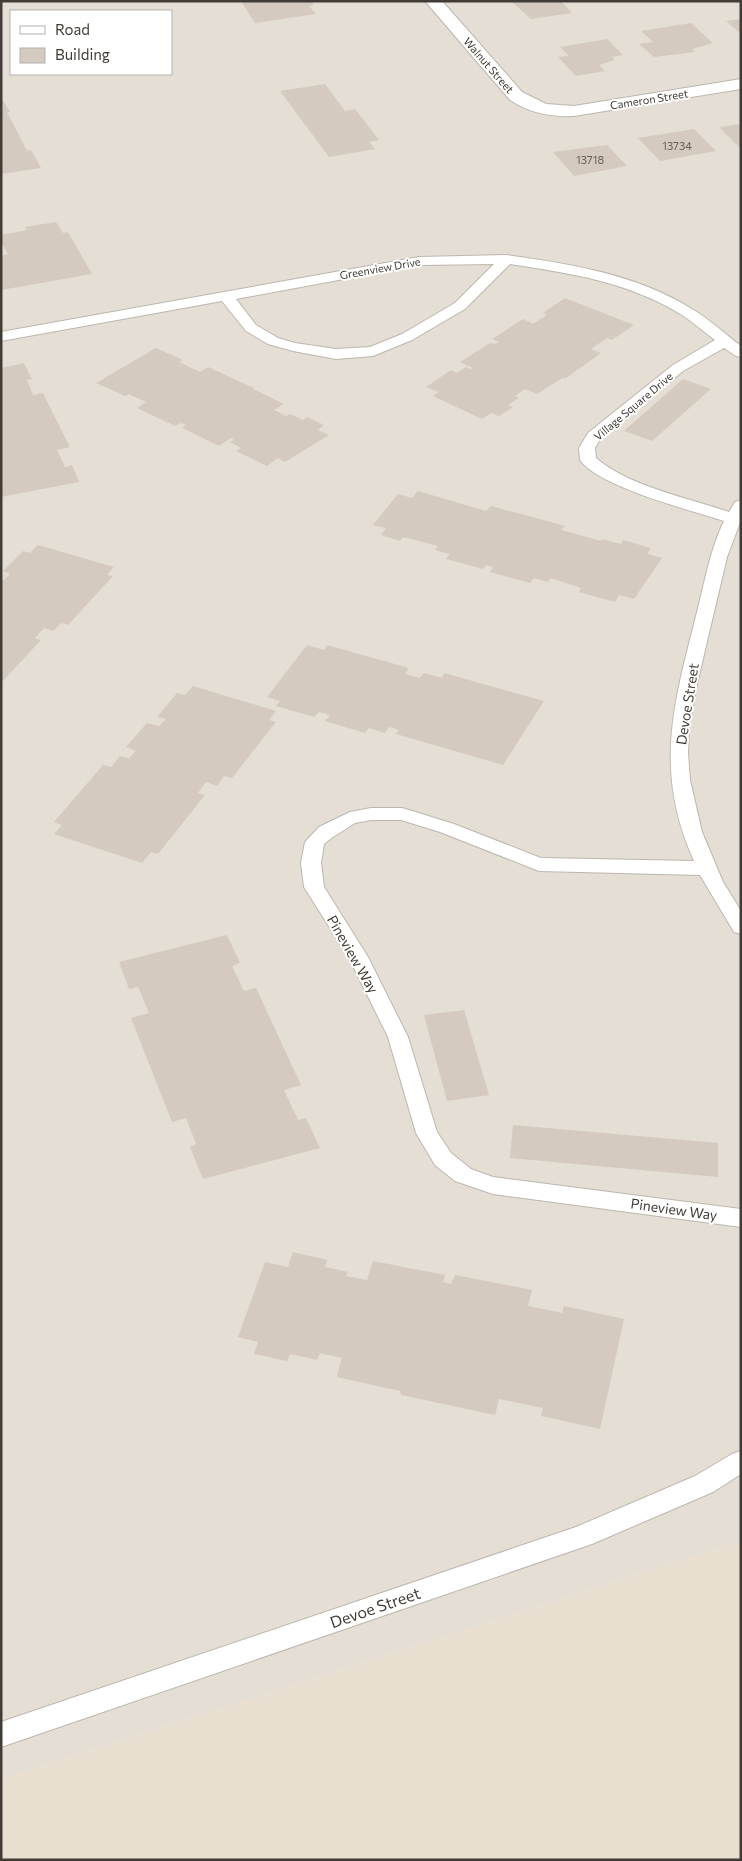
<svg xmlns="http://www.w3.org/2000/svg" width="742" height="1861" viewBox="0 0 742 1861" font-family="Commissioner,sans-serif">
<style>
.residential{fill:#e4ded5;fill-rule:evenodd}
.education{fill:#e8dfd1}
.building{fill:#d4cac0}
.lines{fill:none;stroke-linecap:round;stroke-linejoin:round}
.service-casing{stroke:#beb6ad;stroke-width:2}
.minor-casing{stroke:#beb6ad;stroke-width:2}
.service{fill:#fff;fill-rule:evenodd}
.minor{fill:#fff;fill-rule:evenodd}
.labels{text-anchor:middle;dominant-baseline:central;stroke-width:4;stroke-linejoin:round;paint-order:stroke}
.far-street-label{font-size:11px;fill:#423c36;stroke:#fff}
.number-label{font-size:11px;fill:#666058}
.street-label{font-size:14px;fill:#423c36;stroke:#fff}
.near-street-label{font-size:16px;fill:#423c36;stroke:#fff}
</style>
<rect width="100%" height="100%" fill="#f1ece6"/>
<path class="residential" d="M1 1H741V1541L1 1779ZM11 11H171V74H11Z"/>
<path class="education" d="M741 1541V1860H1V1779Z"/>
<g class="building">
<path d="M241 1H311L314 5 309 6 316 14 255 23Z"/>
<path d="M511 1H561L572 13 531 19Z"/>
<path d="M741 19V34L726 21Z"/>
<path d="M691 23 713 43 692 49 695 52 654 57 639 44 653 42 641 31Z"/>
<path d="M607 39 623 55 612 57 615 60 599 65 605 71 576 76 558 57 569 56 560 47Z"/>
<path d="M325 84 345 111 355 109 379 140 369 142 375 149 329 157 280 91Z"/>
<path d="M1 97 10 112H7L27 151 31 150 41 168 1 174Z"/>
<path d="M741 124V149L719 127Z"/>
<path d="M694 129 716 151 660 161 638 138Z"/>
<path d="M607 145 627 166 574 176 553 152Z"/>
<path d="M56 222 63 233 68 232 92 274 1 290V256L8 254 1 241V235L27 230 25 227Z"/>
<path d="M565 298 634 325 612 340 607 338 591 349 601 353 566 378H562L537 394 525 389 515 396 519 398 508 405 513 407 499 416 491 413 482 419 433 396 439 392 426 387 451 370 457 373 466 367 471 369 473 368 460 362 490 343 495 344 499 342 492 339 523 319 533 324 547 315 543 313Z"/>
<path d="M156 348 183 360 179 362 200 372 208 367 254 388 253 389 284 404 274 410 286 416 290 414 303 420 307 417 324 425 318 430 329 435 285 462 278 458 267 466 236 451 241 448 230 442 234 440 231 438 219 446 182 428 186 425 181 423 175 426 137 408 146 402 129 394 125 396 96 383Z"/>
<path d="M24 363 32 379 27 380 33 395 43 393 70 447 57 450 65 467 72 465 79 482 1 497V368Z"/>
<path d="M683 379 711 389 652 441 624 431Z"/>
<path d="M418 491 486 511 491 506 565 526 561 530 601 541 602 539 621 544 623 540 651 548 647 554 662 558 634 599 619 595 615 602 579 592 581 588 551 578 548 582 534 578 530 583 490 572 493 567 486 565 483 569 446 559 450 554 435 550 438 546 403 537 400 541 381 535 386 528 373 525 398 494 412 498Z"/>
<path d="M38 545 114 567 107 575 113 576 68 625 61 623 53 631 44 628 35 638 41 640 1 683V579L4 580 10 574 3 571 23 551 30 553Z"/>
<path d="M307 645 324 650 327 645 409 668 405 674 420 678 424 673 442 678 444 673 544 701 503 765 396 734 399 730 389 727 385 733 369 728 365 733 325 721 330 715 319 712 314 717 276 706 280 701 267 697Z"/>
<path d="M193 686 276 711 269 720 276 722 232 778 224 776 217 786 206 782 198 793 205 795 158 854 151 852 142 863 54 834 62 825 54 822 103 765 111 767 120 756 129 758 136 751 126 747 147 723 159 726 166 719 157 717 177 693 185 695Z"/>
<path d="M227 935 240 963 232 966 244 991 256 988 301 1085 284 1090 298 1120 306 1118 320 1148 203 1179 190 1147 196 1144 186 1118 172 1122 131 1018 149 1013 138 987 129 989 119 962Z"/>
<path d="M464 1010 489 1095 447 1101 424 1015Z"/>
<path d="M513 1125 718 1143V1177L510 1158Z"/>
<path d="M293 1252 327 1260 325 1267 348 1272 346 1276 367 1280 373 1261 445 1275 443 1282 451 1284 455 1275 532 1290 528 1306 562 1313 564 1306 624 1319 600 1429 541 1416 543 1408 499 1399 495 1415 401 1395 400 1391 337 1377 342 1358 320 1353 317 1360 290 1354 287 1361 254 1354 258 1342 238 1337 265 1262 288 1267Z"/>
</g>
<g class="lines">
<defs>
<g id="service">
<path d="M507 255C571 264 636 274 692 309 709 319 725 334 741 346V357L736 356 724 348 683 371 600 439 595 448 596 458C628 486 688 498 729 512L735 502 741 500V520L727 557 697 684 689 727 688 753 690 780 702 832 723 882 741 911V934L734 932 700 875 539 871 440 832 401 820H371L355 823 333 837 324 844 321 863 324 887 368 957 408 1037 437 1132 451 1153 471 1169 493 1177 741 1209V1227L493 1194 455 1181 435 1165 416 1133 388 1037 349 958 304 887 301 863 305 842 319 827 350 812 371 808H402L409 810 454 824 541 858 694 861C653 770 674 703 697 612 705 581 710 550 724 521 690 510 599 487 580 460L579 448 588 433 673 365 715 340C704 332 693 322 682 315 629 282 570 273 510 264L465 309 412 340 373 356 336 359 293 351 268 344 246 331 222 301 1 341V332L419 257ZM494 264 455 303 402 334 370 347 336 349 295 343 278 338 256 325 236 299 419 265Z"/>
<path d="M741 1451V1474L713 1492 592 1544 1 1747V1722L576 1527 695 1476 732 1454Z"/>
</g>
<path id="minor" d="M425 1H442L522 92 546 104 574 106 741 79V89L574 116C551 117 529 113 510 100Z"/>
</defs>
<use href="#service" class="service-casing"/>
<use href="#minor" class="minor-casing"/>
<use href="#service" class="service"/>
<use href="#minor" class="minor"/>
</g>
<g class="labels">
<g class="far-street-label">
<text transform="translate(489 65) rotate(49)">Walnut Street</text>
<text transform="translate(649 99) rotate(-9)">Cameron Street</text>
<text transform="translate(380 268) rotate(-10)">Greenview Drive</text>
<text transform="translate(633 406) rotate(-40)">Village Square Drive</text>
</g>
<g class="number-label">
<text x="677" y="145">13734</text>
<text x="590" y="159">13718</text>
</g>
<g class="street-label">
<text transform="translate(687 704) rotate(-81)">Devoe Street</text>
<text transform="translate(353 954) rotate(60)">Pineview Way</text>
<text transform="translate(674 1209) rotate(8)">Pineview Way</text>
</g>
<g class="near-street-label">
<text transform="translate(375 1607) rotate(-19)">Devoe Street</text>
</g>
</g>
<rect width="742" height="1861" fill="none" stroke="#423c36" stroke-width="5"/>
<rect x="10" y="10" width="162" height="65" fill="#ffffff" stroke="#b3b1af"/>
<rect x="20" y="26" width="25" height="8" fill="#ffffff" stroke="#b3b1af"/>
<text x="55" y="35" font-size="15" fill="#423c36">Road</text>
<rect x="20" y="48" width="25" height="15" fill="#d4cac0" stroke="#b3b1af"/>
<text x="55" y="60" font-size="15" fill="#423c36">Building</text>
</svg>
